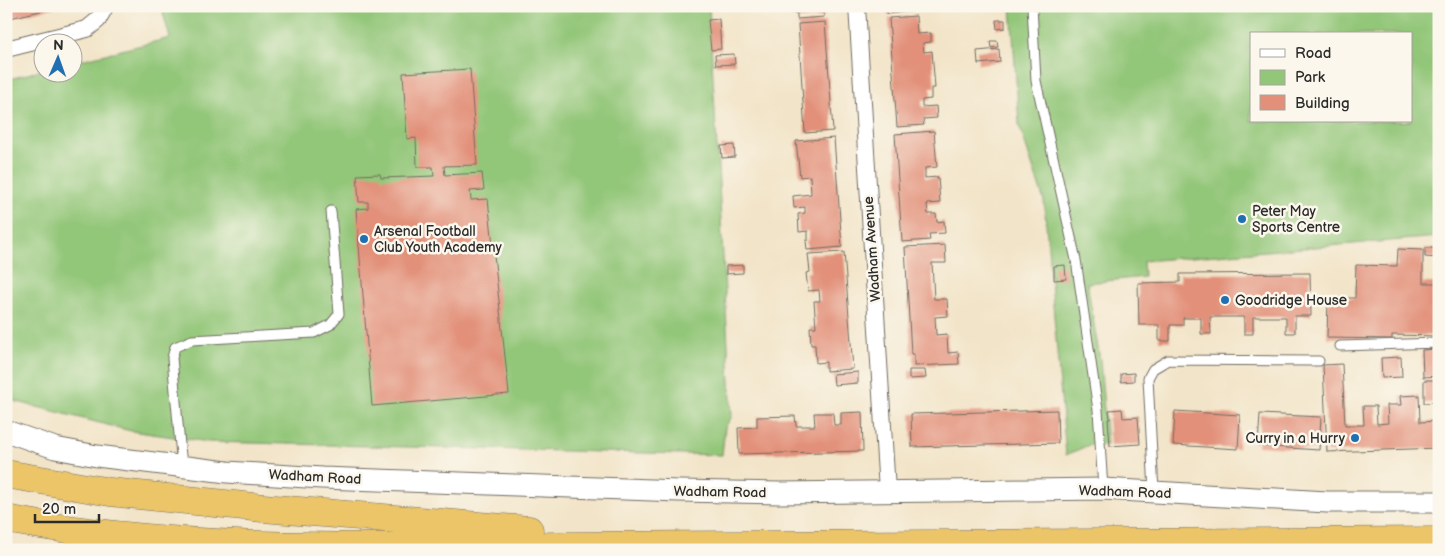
<svg xmlns="http://www.w3.org/2000/svg" width="1445" height="556" viewBox="0 0 1445 556" font-family="'Balsamiq Sans',sans-serif">
<style>
.green{fill:#92c678;stroke:#5e7852;fill-rule:evenodd}
.building{fill:#e29079}
.lines{fill:none;stroke-linecap:round;stroke-linejoin:round}
.service-casing{stroke:#716c62;stroke-width:11}
.minor-casing{stroke:#716c62;stroke-width:18}
.tertiary-casing{stroke:#716c62;stroke-width:23}
.trunk-casing{stroke:#716c62;stroke-width:29}
.service{stroke:#fff;stroke-width:9}
.minor{stroke:#fff;stroke-width:16}
.tertiary{stroke:#fff;stroke-width:21}
.trunk{stroke:#ecc569;stroke-width:28}
.poi-dot{fill:#1f6fb2;stroke:#fbf7ec;stroke-width:2}
.labels{text-anchor:middle;dominant-baseline:central;stroke-width:5;stroke-linejoin:round;paint-order:stroke}
.poi-label{font-size:14px;fill:#2b2b2b;stroke:#fbf7ec;text-anchor:start}
.street-label{font-size:14px;fill:#2b2b2b;stroke:#fbf7ec}
</style>
<rect width="100%" height="100%" fill="#fbf7ec"/>
<filter id="ink" filterUnits="userSpaceOnUse"><feTurbulence type="fractalNoise" baseFrequency=".02" numOctaves="2"/><feDisplacementMap in="SourceGraphic" scale="10" xChannelSelector="R" yChannelSelector="G"/><feConvolveMatrix kernelMatrix="1 2 1 2 8 2 1 2 1" color-interpolation-filters="sRGB"/></filter>
<filter id="wash" filterUnits="userSpaceOnUse"><feTurbulence type="fractalNoise" baseFrequency=".0096" numOctaves="4" result="noise"/><feDisplacementMap in="SourceGraphic" scale="20" xChannelSelector="R" yChannelSelector="G"/><feGaussianBlur stdDeviation="1.12" result="paint"/><feColorMatrix in="noise" values="0 0 0 0 0 0 0 0 0 0 0 0 0 0 0 0 0 1.4 0 .05"/><feComposite in="paint" operator="in"/></filter>
<g filter="url(#wash)">
<rect width="100%" height="100%" fill="#f2e4c8"/>
<g class="green">
<path d="M161 6H709L732 417 725 427 722 455 209 442 131 431 6 399V80L42 70V72H72L73 62 170 38Z"/>
<path d="M1011 6H1439V237L1143 261 1144 277 1087 283 1100 360 1107 445H1089L1066 455 1044 201 1019 125ZM1251 34H1411V121H1251Z"/>
</g>
<g id="blocks">
<g class="building">
<path d="M6 6H57V7L6 19Z"/>
<path d="M791 6H824V17L797 19V13H791Z"/>
<path d="M887 6H914L915 11 887 14Z"/>
<path d="M916 16 917 34 931 33V42L923 43 924 52 932 51 935 88H931V99L922 100V107L936 106 937 118 923 119 924 125 897 127 889 18Z"/>
<path d="M719 19 721 49 711 50 708 20Z"/>
<path d="M996 20H1005V28L997 29Z"/>
<path d="M825 22 833 131 805 133 798 24Z"/>
<path d="M990 41H997L998 47 991 48Z"/>
<path d="M999 49 1000 62 978 64 977 51Z"/>
<path d="M734 54 735 64 716 65 715 55Z"/>
<path d="M470 69 477 165 444 166 445 175 482 173 484 190 470 191 471 200 488 199 509 394 372 406 356 209 368 208V202H359L357 175 380 174 381 178 434 176 433 167H417L416 138 407 139 403 73Z"/>
<path d="M934 131 937 167 925 168V178L938 177 940 203 927 204 928 214H936L937 222 944 221 945 233 929 234 930 240 902 242 895 134Z"/>
<path d="M834 138 842 247 807 250 806 240 808 241V231L799 232 798 214 805 213V207L794 208 793 196 811 194 810 176 800 177 796 141Z"/>
<path d="M734 145 735 157 722 158 721 146Z"/>
<path d="M945 245 946 263H932L934 299H947L948 316 935 317 936 335 947 334 948 353 958 352 959 364 914 366V354H911L905 247Z"/>
<path d="M1425 248H1439V258L1425 257Z"/>
<path d="M1398 249 1423 250V283H1439V336L1392 335V339L1327 338 1328 298H1355L1356 265 1397 266Z"/>
<path d="M844 252 853 369 826 371V362L816 363 815 345H811L810 327H816L814 301H820L819 290 808 291 806 273 810 272 808 254Z"/>
<path d="M743 265V273L726 274V266Z"/>
<path d="M1065 265 1066 279 1054 280V266Z"/>
<path d="M1310 273 1311 316H1295V333H1286V317H1253V334H1244V317H1210L1211 334H1201V318H1183V325H1170V341H1159V325H1139L1138 283 1180 282V274Z"/>
<path d="M1438 349 1439 376 1423 377 1422 350Z"/>
<path d="M1401 357 1402 377 1382 378 1381 358Z"/>
<path d="M1342 364 1345 425H1364L1363 406H1376L1377 424 1388 423 1387 405H1401L1400 396 1419 395 1420 422 1439 421V448L1327 452 1323 365Z"/>
<path d="M909 370H925L926 378 909 379Z"/>
<path d="M858 372V383L834 385 833 374Z"/>
<path d="M1134 373V381L1121 382V374Z"/>
<path d="M1424 380H1438L1439 402 1424 403Z"/>
<path d="M1122 409 1123 418 1138 417 1140 444 1110 446 1108 419H1110L1109 410Z"/>
<path d="M1057 410 1058 443 912 447 911 414Z"/>
<path d="M1175 411 1240 415 1238 449 1173 445Z"/>
<path d="M862 412 863 451 739 454 738 428 757 427V417L795 416 796 426H815L814 413H833L834 425H841V413Z"/>
<path d="M1260 414 1321 417 1319 450 1258 446Z"/>
</g>
</g>
</g>
<g filter="url(#ink)">
<use href="#blocks" fill-opacity="0" stroke="#716c62" stroke-width="1"/>
<g class="lines">
<defs>
<g id="service">
<path d="M1032 6 1036 81 1076 260 1098 410 1103 489"/>
<path d="M1340 346 1439 343"/>
<path d="M182 467 172 358 175 347 192 340 314 333 330 325 339 314 331 211"/>
<path d="M1154 492 1148 378 1153 369 1168 360 1319 361"/>
</g>
<g id="minor">
<path d="M857 6 887 491"/>
<path d="M6 49 87 29 98 20 104 9V6"/>
</g>
<path id="tertiary" d="M6 431 55 448 97 456 227 472 322 478 679 491 780 493 1103 489 1327 502H1439"/>
<g id="trunk">
<path d="M6 474 110 492 263 508 529 530"/>
<path d="M6 519C191 554 379 546 567 546 857 546 1148 541 1439 541"/>
</g>
</defs>
<use href="#service" class="service-casing"/>
<use href="#minor" class="minor-casing"/>
<use href="#tertiary" class="tertiary-casing"/>
<use href="#trunk" class="trunk-casing"/>
<use href="#service" class="service"/>
<use href="#minor" class="minor"/>
<use href="#tertiary" class="tertiary"/>
<use href="#trunk" class="trunk"/>
</g>
</g>
<g class="poi-dot">
<circle cx="1242" cy="219" r="5"/>
<circle cx="364" cy="239" r="5"/>
<circle cx="1225" cy="300" r="5"/>
<circle cx="1355" cy="438" r="5"/>
</g>
<g class="labels">
<g class="poi-label">
<text x="1252" y="211">Peter May<tspan x="1252" dy="16">Sports Centre</tspan></text>
<text x="374" y="231">Arsenal Football<tspan x="374" dy="16">Club Youth Academy</tspan></text>
<text x="1235" y="300">Goodridge House</text>
<text x="1345" y="438" text-anchor="end">Curry in a Hurry</text>
</g>
<g class="street-label">
<text transform="translate(872 249) rotate(-94)">Wadham Avenue</text>
<text transform="translate(315 477) rotate(3)">Wadham Road</text>
<text transform="translate(720 492) rotate(1)">Wadham Road</text>
<text transform="translate(1125 492) rotate(2)">Wadham Road</text>
</g>
</g>
<rect width="1445" height="556" fill="none" stroke="#fbf7ec" stroke-width="25"/>
<rect x="1250" y="32" width="162" height="90" fill="#fbf7ec" stroke="#a8a59f"/>
<rect x="1260" y="49" width="25" height="8" fill="#ffffff" stroke="#a8a59f"/>
<text x="1295" y="58" font-size="15" fill="#2b2b2b">Road</text>
<rect x="1260" y="70" width="25" height="15" fill="#92c678" stroke="#a8a59f"/>
<text x="1295" y="82" font-size="15" fill="#2b2b2b">Park</text>
<rect x="1260" y="95" width="25" height="15" fill="#e29079" stroke="#a8a59f"/>
<text x="1295" y="108" font-size="15" fill="#2b2b2b">Building</text>
<g transform="translate(58 58) rotate(2)"><circle r="24" fill="#fbf7ec" stroke="#a8a59f"/>
<path d="M0-4L9 19L0 12L-9 19Z" fill="#1f6fb2"/>
<text y="-8" font-size="14" font-weight="bold" text-anchor="middle" fill="#2b2b2b">N</text>
</g>
<path d="M35 514v8h64v-8" fill="none" stroke="#2b2b2b" stroke-width="2.5"/>
<text x="42" y="514" font-size="15" fill="#2b2b2b" stroke="#fbf7ec" stroke-width="4" paint-order="stroke">20 m</text>
</svg>
